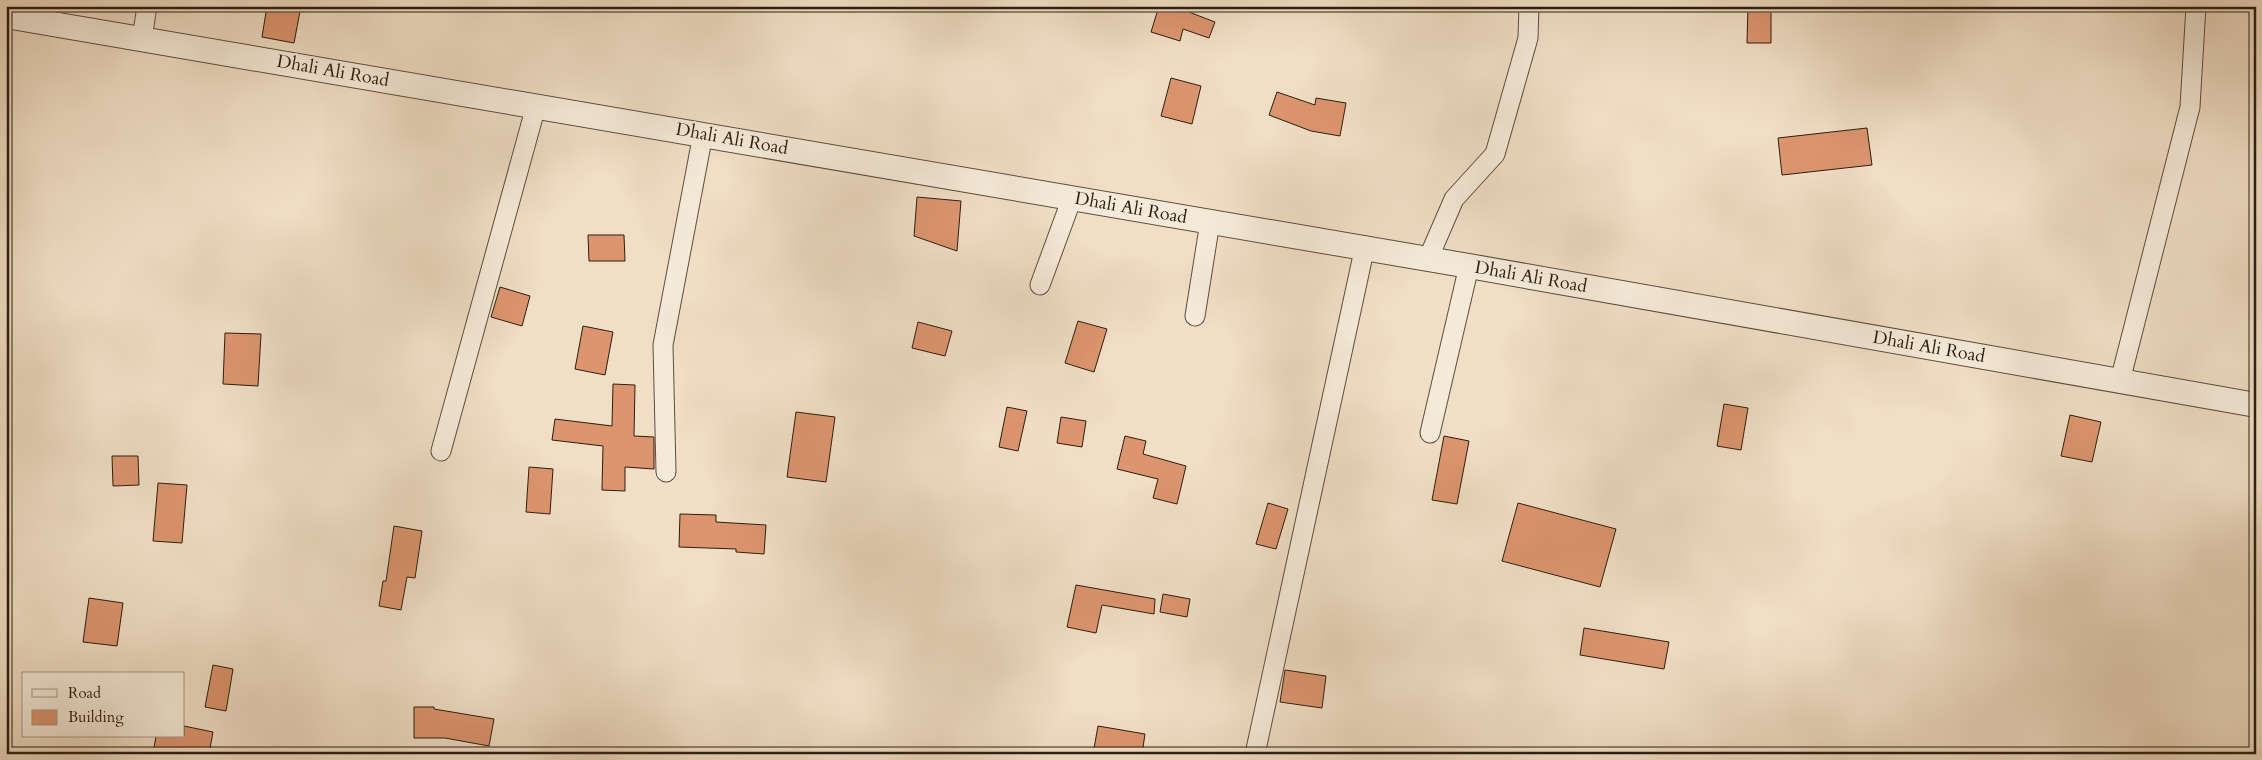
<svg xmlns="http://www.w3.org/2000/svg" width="2262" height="760" viewBox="0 0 2262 760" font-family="Cardo,serif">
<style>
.building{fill:#dc956f;stroke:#2b1e10}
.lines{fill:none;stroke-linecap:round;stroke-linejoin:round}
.minor-casing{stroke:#5c4e3d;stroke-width:21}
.tertiary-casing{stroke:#5c4e3d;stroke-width:26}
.minor{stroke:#f5ead9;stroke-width:19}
.tertiary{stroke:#f5ead9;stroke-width:24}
.labels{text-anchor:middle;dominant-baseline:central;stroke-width:4;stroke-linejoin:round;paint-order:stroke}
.street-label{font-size:18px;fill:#2b1e10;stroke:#f5ead9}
</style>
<rect width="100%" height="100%" fill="#f0dec5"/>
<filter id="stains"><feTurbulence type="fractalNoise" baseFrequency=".004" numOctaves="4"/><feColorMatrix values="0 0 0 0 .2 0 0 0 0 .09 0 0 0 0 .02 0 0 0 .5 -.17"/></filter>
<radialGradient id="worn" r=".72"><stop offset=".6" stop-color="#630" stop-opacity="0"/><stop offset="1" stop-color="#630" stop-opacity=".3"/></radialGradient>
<g class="building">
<path d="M267 6H301L294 43 262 37Z"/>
<path d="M1159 6H1191L1189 12 1215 22 1209 38 1183 29 1180 41 1151 32Z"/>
<path d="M1748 6H1771V43H1747Z"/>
<path d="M1171 78 1201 86 1192 124 1161 116Z"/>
<path d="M1277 92 1315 105 1316 98 1346 103 1340 136 1311 131 1269 115Z"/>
<path d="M1867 128 1872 165 1782 175 1778 138Z"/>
<path d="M917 197 961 201 957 251 914 236Z"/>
<path d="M588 235H624L625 261H589Z"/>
<path d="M500 287 530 296 522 326 491 317Z"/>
<path d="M1078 321 1107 329 1094 372 1065 363Z"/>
<path d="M918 322 952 331 945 356 912 348Z"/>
<path d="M583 326 613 332 605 375 575 369Z"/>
<path d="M225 333 261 334 258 386 223 384Z"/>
<path d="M613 384 635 385 634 436 654 437V469L625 467V491L602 490 603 446 552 440 555 419 612 426Z"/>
<path d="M1724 404 1748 408 1741 450 1717 446Z"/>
<path d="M1007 407 1027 411 1018 451 999 447Z"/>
<path d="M796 412 835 417 826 482 787 477Z"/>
<path d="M2070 415 2101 422 2092 462 2061 456Z"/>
<path d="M1061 417 1086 421 1082 447 1057 443Z"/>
<path d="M1125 436 1146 441 1143 454 1186 466 1177 504 1153 498 1158 479 1117 469Z"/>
<path d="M1444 436 1469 441 1457 504 1432 500Z"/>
<path d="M112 456H138L139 485 113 486Z"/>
<path d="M529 467 553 469 550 514 526 512Z"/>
<path d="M158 483 187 485 182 543 153 541Z"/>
<path d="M1268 503 1288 509 1276 549 1256 544Z"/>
<path d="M1518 503 1616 529 1600 587 1502 561Z"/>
<path d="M680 514 716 515V522L766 525 764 554 736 552V549L679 547Z"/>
<path d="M394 526 422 531 415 578 407 577 401 610 379 606 383 581H386Z"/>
<path d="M1076 585 1155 599 1154 614 1102 605 1096 633 1067 627Z"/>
<path d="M1163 594 1190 599 1187 617 1160 612Z"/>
<path d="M89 598 123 603 117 646 83 642Z"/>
<path d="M1584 628 1669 642 1664 669 1580 655Z"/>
<path d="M213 665 233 669 226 711 205 707Z"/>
<path d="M1285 670 1326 676 1322 708 1280 702Z"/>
<path d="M414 707H434V709L494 719 489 746 445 738H414Z"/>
<path d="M184 726 213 732 209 754H153L156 736H184Z"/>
<path d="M1098 726 1145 734 1142 754H1093Z"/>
</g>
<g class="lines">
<defs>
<g id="minor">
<path d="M142 39 147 6"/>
<path d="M1428 259 1454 199 1495 154 1528 38 1529 6"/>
<path d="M1040 285 1072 198"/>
<path d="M1195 316 1210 222"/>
<path d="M2120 381 2190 107 2196 6"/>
<path d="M1430 433 1469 266"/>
<path d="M441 451 536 106"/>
<path d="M666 472 663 345 703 134"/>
<path d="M1255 754 1365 246"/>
</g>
<path id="tertiary" d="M6 16 1469 266 2256 405"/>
</defs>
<use href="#minor" class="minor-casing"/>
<use href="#tertiary" class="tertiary-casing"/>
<use href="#minor" class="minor"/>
<use href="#tertiary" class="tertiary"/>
</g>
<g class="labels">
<g class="street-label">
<text transform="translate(333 71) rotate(10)">Dhali Ali Road</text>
<text transform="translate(732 139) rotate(10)">Dhali Ali Road</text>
<text transform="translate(1131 208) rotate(10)">Dhali Ali Road</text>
<text transform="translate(1531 277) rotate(10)">Dhali Ali Road</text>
<text transform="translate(1929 347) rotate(10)">Dhali Ali Road</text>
</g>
</g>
<rect width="2262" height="760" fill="none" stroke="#f0dec5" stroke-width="25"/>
<rect x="8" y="8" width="2247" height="745" fill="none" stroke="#2b1e10" stroke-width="2.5"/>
<rect x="12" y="12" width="2237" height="735" fill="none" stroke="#2b1e10"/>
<rect x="22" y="672" width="162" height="65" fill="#f5ead9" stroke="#a49889"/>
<rect x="32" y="689" width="25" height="8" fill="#f5ead9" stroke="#a49889"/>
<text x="68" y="698" font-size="15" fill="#2b1e10">Road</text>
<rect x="32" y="710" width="25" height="15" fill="#dc956f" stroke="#a49889"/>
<text x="68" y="722" font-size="15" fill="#2b1e10">Building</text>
<rect width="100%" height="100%" filter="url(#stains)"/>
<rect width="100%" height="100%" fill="url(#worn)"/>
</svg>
